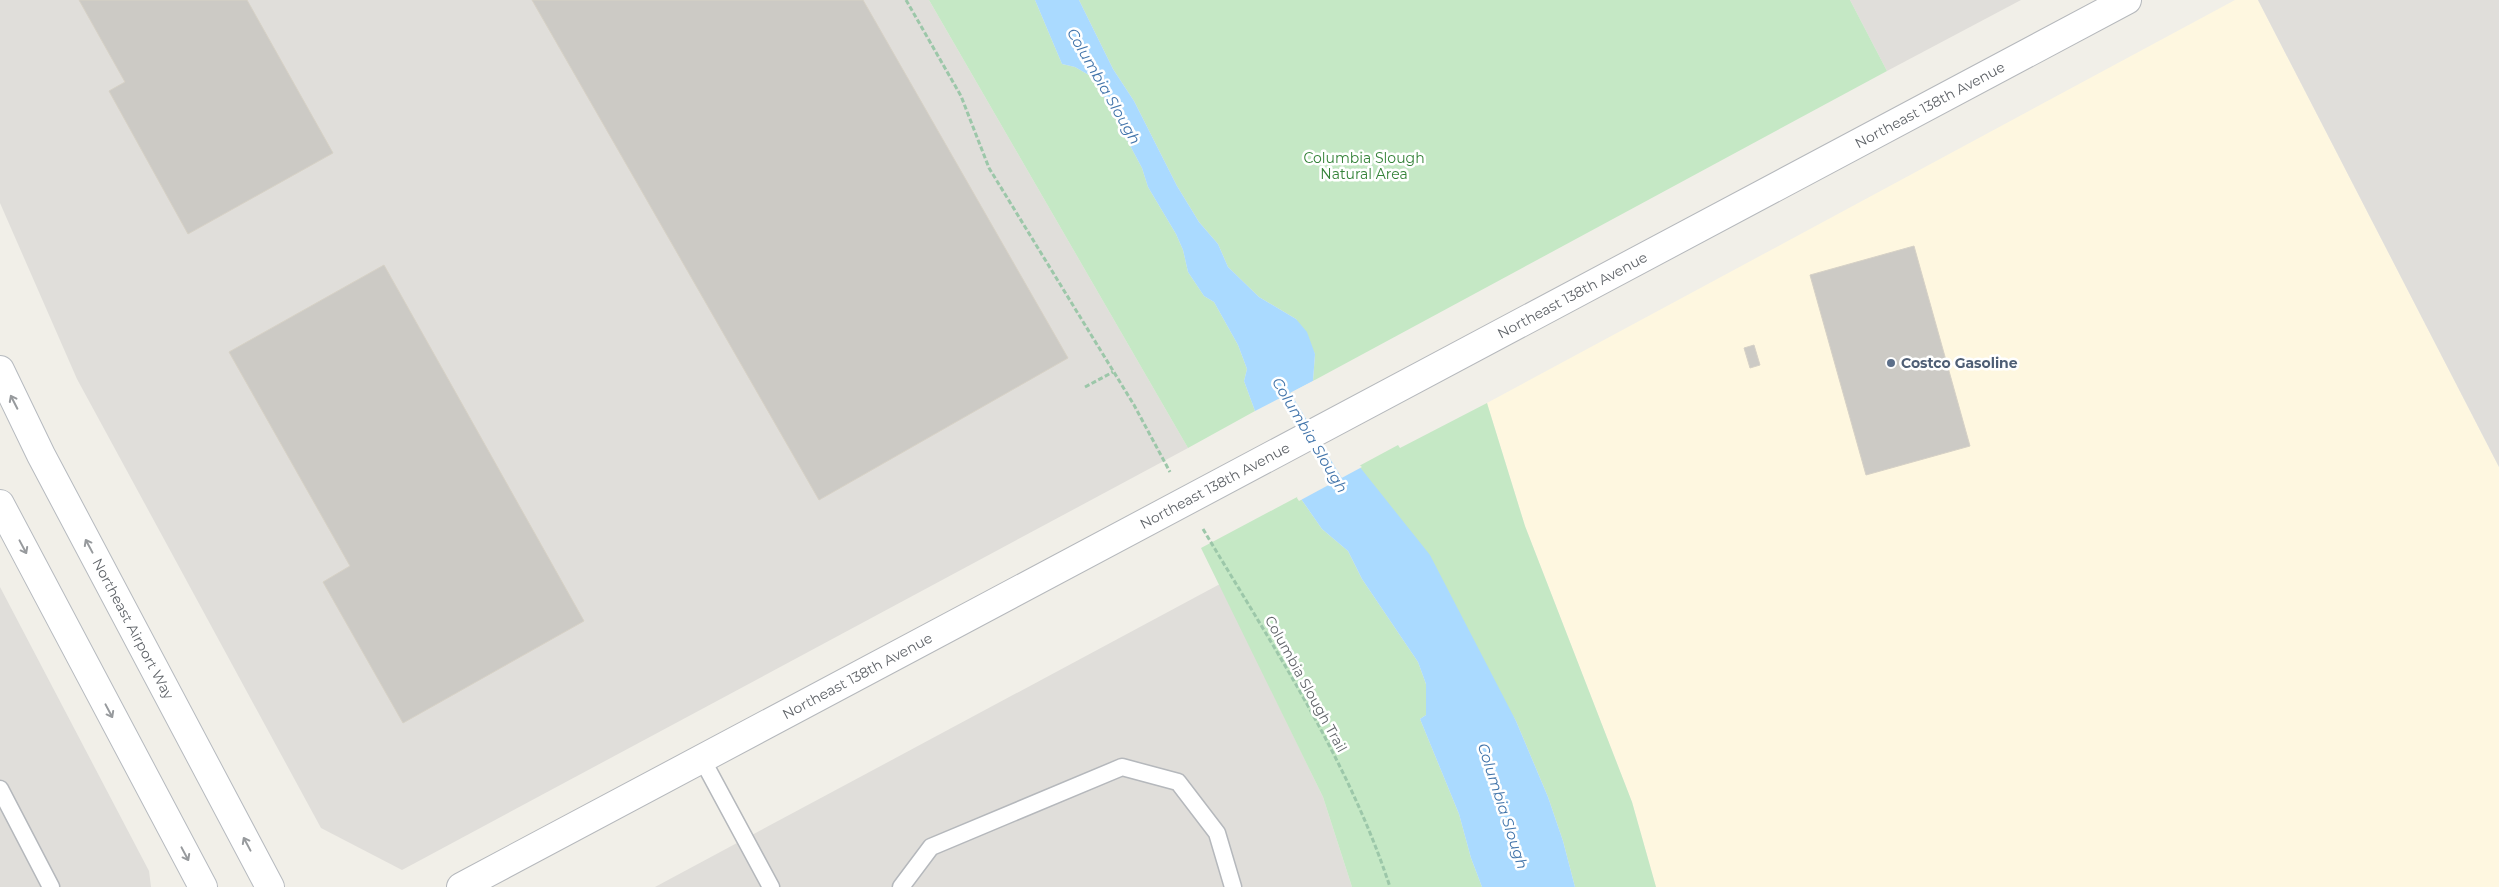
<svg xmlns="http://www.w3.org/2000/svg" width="2499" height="887" viewBox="0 0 2499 887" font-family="Montserrat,sans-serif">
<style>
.commercial{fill:#fef7e0}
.industrial{fill:#e0deda}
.green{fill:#c5e8c5}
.water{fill:#aadaff}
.pier{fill:#f1efe8}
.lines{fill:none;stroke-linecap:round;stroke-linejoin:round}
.stream{stroke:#aadaff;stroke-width:11}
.building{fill:#cccac5;stroke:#d6d1c6}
.service-casing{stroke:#b5b8bc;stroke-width:19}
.tertiary-casing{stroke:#b5b8bc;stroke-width:30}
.secondary-casing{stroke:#b6babf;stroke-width:30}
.path{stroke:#9cc7a9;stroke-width:3;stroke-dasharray:5 2.5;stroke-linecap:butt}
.service{stroke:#fff;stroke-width:16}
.tertiary{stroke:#fff;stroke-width:28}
.secondary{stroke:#fff;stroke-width:28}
.oneway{stroke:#979a9d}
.service-dot{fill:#5c6f8a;stroke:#fff;stroke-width:2}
.labels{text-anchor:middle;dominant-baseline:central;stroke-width:5;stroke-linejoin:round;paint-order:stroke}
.street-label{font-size:14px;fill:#5f6368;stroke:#fff}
.park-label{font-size:14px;fill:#348238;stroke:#fff}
.service-label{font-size:14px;font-weight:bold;fill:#4e5e75;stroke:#fff;text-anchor:start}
.water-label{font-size:15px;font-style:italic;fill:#4174aa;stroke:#fff}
</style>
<rect width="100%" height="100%" fill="#f1efe8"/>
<path class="commercial" d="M2235 0H2258L2499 467V887H1656L1632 802 1525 526 1487 403Z"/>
<g class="industrial">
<path d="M0 0H929L1188 448 402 870 321 828 77 379 0 203Z"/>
<path d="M1850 0H2021L1887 71Z"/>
<path d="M2258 0H2499V467Z"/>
<path d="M1220 584 1323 797 1352 887H655Z"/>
<path d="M0 587 149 871 151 887H0Z"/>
</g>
<g class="green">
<path d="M929 0H1035L1062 64 1075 67 1094 78 1142 168 1148 187 1176 234 1183 250 1188 272 1204 296 1214 302 1238 345 1247 369 1244 381 1255 411 1188 448Z"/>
<path d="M1079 0H1850L1887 71 1313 381 1315 354 1296 319 1259 297 1228 267 1218 244 1199 222 1177 186 1134 101 1113 69Z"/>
<path d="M1487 403 1525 526 1632 802 1656 887H1575L1563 841 1548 797 1516 721 1359 466 1398 445 1400 448Z"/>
<path d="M1299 496 1322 529 1348 551 1362 579 1418 662 1426 684V715L1420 719 1459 814 1471 858 1482 887H1352L1323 797 1201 548Z"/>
</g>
<g class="water">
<path d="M1035 0H1079L1113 69 1134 101 1177 186 1199 222 1218 244 1228 267 1259 297 1296 319 1307 332 1315 354 1313 381 1255 411 1244 381 1247 369 1238 345 1214 302 1204 296 1188 272 1183 250 1176 234 1148 187 1142 168 1094 78 1075 67 1062 64Z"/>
<path d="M1359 466 1430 555 1516 721 1548 797 1563 841 1575 887H1482L1471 858 1459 814 1420 719 1426 715V684L1418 662 1362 579 1348 551 1322 529 1299 496Z"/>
</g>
<g class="pier">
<path d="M1315 380 1314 384 1253 413Z"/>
<path d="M1358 464 1362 467 1299 501 1297 498 1298 494Z"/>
</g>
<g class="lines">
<path class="stream" d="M1278 383 1342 489"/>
</g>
<g class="building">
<path d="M79 0H247L333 153 188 234 109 91 125 82Z"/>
<path d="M532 0H863L1068 358 819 500Z"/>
<path d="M1914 246 1970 446 1866 475 1810 275Z"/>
<path d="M384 265 584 621 403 723 323 582 350 566 229 352Z"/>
<path d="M1754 345 1760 365 1750 368 1744 348Z"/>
</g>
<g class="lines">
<defs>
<g id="service">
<path d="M702 759 771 887"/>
<path d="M0 789 51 887"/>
<path d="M901 887 931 847 1122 767 1178 782 1217 833 1233 887"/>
</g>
<g id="tertiary">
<path id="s1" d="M461 887 2127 0"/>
</g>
<g id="secondary">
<path id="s2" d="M0 370 41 455 270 887"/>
<path d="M0 504 203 887"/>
</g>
</defs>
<use href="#service" class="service-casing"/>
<use href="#tertiary" class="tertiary-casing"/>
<use href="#secondary" class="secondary-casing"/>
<g class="path">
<path d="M906 0 961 96 989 168 1134 405 1170 472"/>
<path d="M1085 387 1113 372"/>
<path d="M1203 529C1272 645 1348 759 1390 887"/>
</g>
<use href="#service" class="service"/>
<use href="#tertiary" class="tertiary"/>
<use href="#secondary" class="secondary"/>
</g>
<defs><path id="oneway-shaft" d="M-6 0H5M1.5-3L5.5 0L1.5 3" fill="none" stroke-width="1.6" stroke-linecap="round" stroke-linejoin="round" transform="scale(1.25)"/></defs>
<g class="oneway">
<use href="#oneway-shaft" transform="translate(14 402) rotate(-117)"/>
<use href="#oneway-shaft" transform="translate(89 546) rotate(-118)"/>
<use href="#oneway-shaft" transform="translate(23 547) rotate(62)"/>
<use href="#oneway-shaft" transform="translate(109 711) rotate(62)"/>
<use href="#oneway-shaft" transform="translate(247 844) rotate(-118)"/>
<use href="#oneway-shaft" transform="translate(185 854) rotate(62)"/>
</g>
<circle class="service-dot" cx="1891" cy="363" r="5"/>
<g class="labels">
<g class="street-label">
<text stroke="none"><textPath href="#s1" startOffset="1664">Northeast 138th Avenue</textPath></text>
<text stroke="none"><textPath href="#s1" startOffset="1259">Northeast 138th Avenue</textPath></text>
<text stroke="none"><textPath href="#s1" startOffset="854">Northeast 138th Avenue</textPath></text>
<text stroke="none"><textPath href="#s2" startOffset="291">Northeast Airport Way</textPath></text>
<text stroke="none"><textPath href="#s1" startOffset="449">Northeast 138th Avenue</textPath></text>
<text transform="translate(1306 684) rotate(61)">Columbia Slough Trail</text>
</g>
<g class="park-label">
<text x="1364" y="158">Columbia Slough<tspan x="1364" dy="16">Natural Area</tspan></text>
</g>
<g class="service-label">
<text x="1901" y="363">Costco Gasoline</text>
</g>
<g class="water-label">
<text transform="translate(1104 86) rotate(60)">Columbia Slough</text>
<text transform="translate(1310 435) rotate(59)">Columbia Slough</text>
<text transform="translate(1503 806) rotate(72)">Columbia Slough</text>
</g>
</g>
</svg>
